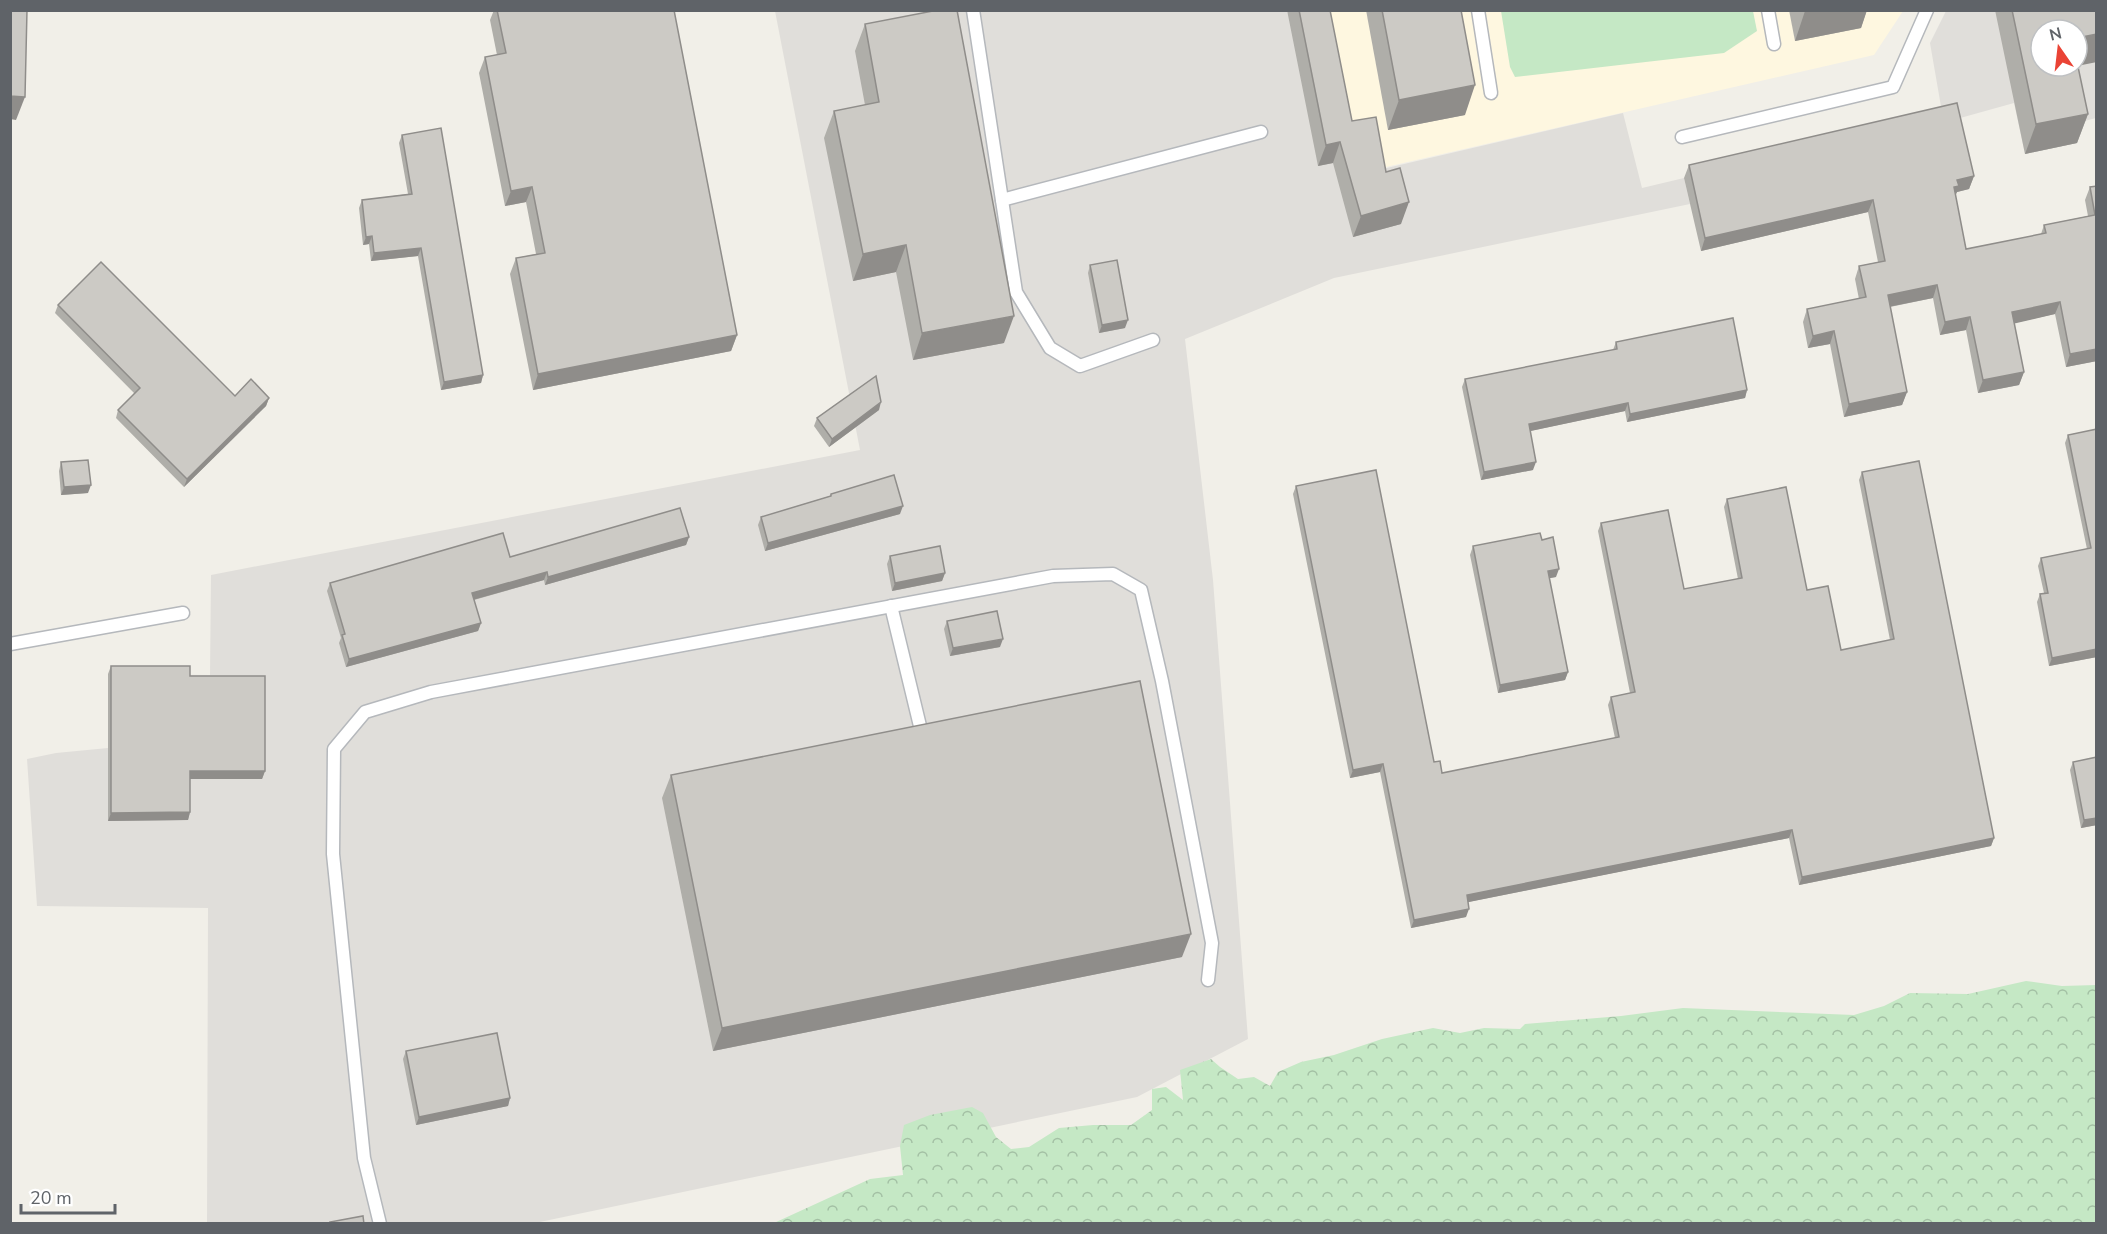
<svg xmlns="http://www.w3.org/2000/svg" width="2107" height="1234" viewBox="0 0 2107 1234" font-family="'Nunito Sans',sans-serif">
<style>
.commercial{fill:#fef7e0}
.industrial{fill:#e0deda;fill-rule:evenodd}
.forest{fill:url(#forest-crowns)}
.pitch{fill:#c5e8c5}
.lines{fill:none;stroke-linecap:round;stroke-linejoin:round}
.service-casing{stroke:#b5b8bc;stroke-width:15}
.service{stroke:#fff;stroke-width:12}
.wall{fill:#afaea9}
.shaded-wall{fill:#8f8d8a}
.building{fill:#cccac5;stroke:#8f8d8a;stroke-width:1.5}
</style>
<defs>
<pattern id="forest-crowns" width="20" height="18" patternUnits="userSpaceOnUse" patternTransform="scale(1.5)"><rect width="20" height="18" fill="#c5e8c5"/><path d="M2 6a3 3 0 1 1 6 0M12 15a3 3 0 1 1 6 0" fill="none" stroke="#a3c0a4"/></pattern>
</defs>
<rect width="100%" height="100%" fill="#f1efe8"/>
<path class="commercial" d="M1318 11H1903L1874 55 1351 175Z"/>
<g class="industrial">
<path d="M775 11H1287L1348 160 1374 171 1623 113 1642 188 1684 178 1690 204 1334 278 1185 339 1213 580 1248 1039 1137 1097 535 1223H207L208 908 37 906 27 759 56 753 108 748V674L210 675 211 575 860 450Z"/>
<path d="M1946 11H2096V118L2073 124 2077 143 2025 154 2014 103 1953 120 1943 118 1930 43ZM2041 30H2077V66H2041Z"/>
</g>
<path class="forest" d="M2026 981 2062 986 2096 985V1223H774L870 1179 903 1175 900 1146 904 1125 930 1115 972 1107 983 1113 996 1137 1011 1149 1029 1147 1059 1128 1093 1125H1131L1152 1110V1089L1166 1087 1183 1100 1180 1070 1211 1059 1220 1067 1238 1079 1254 1077 1270 1086 1278 1072 1301 1062 1334 1055 1382 1039 1433 1028 1460 1033 1484 1028 1520 1029 1525 1024 1621 1016 1683 1008 1854 1015 1884 1006 1910 993 1968 994Z"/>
<path class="pitch" d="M1501 11H1753L1757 31 1724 53 1515 77 1510 67Z"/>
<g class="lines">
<defs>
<g id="service">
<path d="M973 10 1016 292 1050 348 1080 366 1153 340"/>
<path d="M1478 10 1491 93"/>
<path d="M1768 10 1774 44"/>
<path d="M1682 137 1893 87 1927 10"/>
<path d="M1002 200 1261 132"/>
<path d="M891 606 920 726"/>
<path d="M10 644 183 613"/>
<path d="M380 1224 364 1158 333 854 334 749 365 712 431 692 1053 576 1113 574 1141 590 1162 681 1212 943 1208 980"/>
</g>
</defs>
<use href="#service" class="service-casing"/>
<use href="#service" class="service"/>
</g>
<g class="wall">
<path d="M494 10H674L737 335 731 351 533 390 510 274 516 258 536 254 526 202 505 206 479 73 485 57 497 55 490 20Z"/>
<path d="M1287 10H1330L1352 121 1386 172 1401 224 1353 237 1333 163 1318 166Z"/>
<path d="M1366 10H1461L1465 115 1388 130Z"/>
<path d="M1789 10H1867L1861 28 1795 41Z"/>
<path d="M1995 10H2097L2078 66 2088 114 2077 143 2025 154Z"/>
<path d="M865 24 1004 343 913 360 896 272 853 281 824 138 834 111 865 105 855 51Z"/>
<path d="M402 135 483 375 481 383 441 390 418 256 371 261 369 244 363 245 359 208 362 200 408 194 399 143Z"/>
<path d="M1689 165 1974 176 1969 189 1957 192 1955 195 1966 249 2041 234 2044 225 2088 216 2085 200 2090 187 2097 186V361L2066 367 2055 314 2014 323 2024 372 2019 385 1978 393 1966 330 1940 335 1933 298 1890 307 1907 392 1902 405 1844 417 1830 344 1808 348 1803 322 1807 309 1859 299 1855 279 1859 266 1878 262 1868 212 1701 251 1684 178Z"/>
<path d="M1090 265 1125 328 1099 333 1088 273Z"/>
<path d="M58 305 235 396 269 398 266 406 184 487 116 418 118 410 135 394 55 313Z"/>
<path d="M1616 342 1747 390 1745 398 1627 422 1625 411 1530 431 1533 470 1481 480 1462 387 1465 379 1613 350Z"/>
<path d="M879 410 829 447 814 426 817 418Z"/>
<path d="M2097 429V657L2049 666 2037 602 2040 594 2044 593 2038 566 2041 558 2087 549 2065 443 2068 435Z"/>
<path d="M61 462 88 493 61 495 59 471Z"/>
<path d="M1862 472 1994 838 1991 846 1799 885 1789 838 1468 902 1466 917 1411 928 1380 772 1350 778 1293 494 1296 486 1434 762 1442 773 1615 738 1608 705 1611 697 1630 693 1598 531 1601 523 1684 589 1738 579 1724 507 1727 499 1807 590 1841 650 1890 640 1859 480Z"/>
<path d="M831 494 900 514 765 551 758 525 761 517 830 496Z"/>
<path d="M689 537 686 545 545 585 544 580 474 600 481 623 478 631 346 667 339 643 341 638 327 591 330 583 510 557Z"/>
<path d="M1542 540 1556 577 1549 578 1568 672 1565 680 1498 693 1470 555 1473 546Z"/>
<path d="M890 556 945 573 942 581 892 591 887 564Z"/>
<path d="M947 621 1000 647 950 656 944 629Z"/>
<path d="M111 666 190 676 265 771 262 779H190V812L188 820 108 821V674Z"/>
<path d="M2097 757V825L2081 828 2070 770 2073 762Z"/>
<path d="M671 775 1182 957 713 1051 662 798Z"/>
<path d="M406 1051 510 1098 508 1106 416 1125 403 1059Z"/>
</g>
<g class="shaded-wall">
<path d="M1808 10H1867L1861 28 1795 41 1805 11Z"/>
<path d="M2097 34V62L2077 66V38Z"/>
<path d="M1475 85 1465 115 1388 130 1399 100Z"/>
<path d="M10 96 25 97 16 120 10 119Z"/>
<path d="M2088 114 2077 143 2025 154 2036 124Z"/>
<path d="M1340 142 1333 163 1318 166 1326 145Z"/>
<path d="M1974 176 1969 189 1957 192 1954 199 1949 200 1957 180Z"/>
<path d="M532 187 526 202 505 206 511 191Z"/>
<path d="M1873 200 1868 212 1701 251 1705 238Z"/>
<path d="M1409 202 1401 224 1353 237 1361 216Z"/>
<path d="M372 236 369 244 363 245 366 237Z"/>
<path d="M906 245 896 272 853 281 863 254Z"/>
<path d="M421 248 418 256 371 261 374 253Z"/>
<path d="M1937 285 1933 298 1883 308 1888 295Z"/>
<path d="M2060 302 2055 314 2008 325 2012 312Z"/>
<path d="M1014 316 1004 343 913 360 922 333Z"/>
<path d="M1970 317 1966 330 1940 335 1945 322Z"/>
<path d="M1128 320 1125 328 1099 333 1102 325Z"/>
<path d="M1834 331 1830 344 1808 348 1813 336Z"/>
<path d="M737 335 731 351 533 390 538 374Z"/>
<path d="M2097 349V361L2066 367 2070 354Z"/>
<path d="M2024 372 2019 385 1978 393 1983 380Z"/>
<path d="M483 375 481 383 441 390 444 382Z"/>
<path d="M1747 390 1745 398 1627 422 1630 414Z"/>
<path d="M1907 392 1902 405 1844 417 1849 404Z"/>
<path d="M269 398 266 406 184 487 187 479Z"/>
<path d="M881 402 879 410 829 447 832 439Z"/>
<path d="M1628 403 1625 411 1526 432 1529 424Z"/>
<path d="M1536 462 1533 470 1481 480 1484 472Z"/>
<path d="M91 485 88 493 61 495 64 487Z"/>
<path d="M903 506 900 514 765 551 768 543Z"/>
<path d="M689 537 686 545 545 585 548 577Z"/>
<path d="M1559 569 1556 577 1545 579 1548 571Z"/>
<path d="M547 572 544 580 469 601 472 593Z"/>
<path d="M945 573 942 581 892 591 895 583Z"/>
<path d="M481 623 478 631 346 667 349 659Z"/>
<path d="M1003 639 1000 647 950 656 953 648Z"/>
<path d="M2097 649V657L2049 666 2052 658Z"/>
<path d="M1568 672 1565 680 1498 693 1500 685Z"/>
<path d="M1383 764 1380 772 1350 778 1353 770Z"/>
<path d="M190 771H265L262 779H187Z"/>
<path d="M190 812 188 820 108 821 111 813Z"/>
<path d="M2097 818V825L2081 828 2084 820Z"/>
<path d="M1792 830 1789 838 1464 903 1467 895Z"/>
<path d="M1994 838 1991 846 1799 885 1802 877Z"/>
<path d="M1469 909 1466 917 1411 928 1414 920Z"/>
<path d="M1191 934 1182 957 713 1051 722 1028Z"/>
<path d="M510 1098 508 1106 416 1125 419 1117Z"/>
</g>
<g class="building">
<path d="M10 10H27L25 97 10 96Z"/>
<path d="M497 10H674L737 335 538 374 516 258 545 253 532 187 511 191 485 57 506 53Z"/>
<path d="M938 10H957L1014 316 922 333 906 245 863 254 834 111 879 102 865 24Z"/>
<path d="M1299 10H1330L1352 121 1376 117 1386 172 1400 168 1409 202 1361 216 1340 142 1326 145Z"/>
<path d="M1382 10H1461L1475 85 1399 100Z"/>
<path d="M2012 10H2097V34L2077 38V30H2041V66H2077V62L2088 114 2036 124Z"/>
<path d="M1957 103 1974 176 1957 180 1959 186 1954 187 1966 249 2046 233 2044 225 2095 215 2090 187 2097 186V349L2070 354 2060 302 2012 312 2024 372 1983 380 1970 317 1945 322 1937 285 1888 295 1907 392 1849 404 1834 331 1813 336 1807 309 1866 297 1859 266 1885 261 1873 200 1705 238 1689 165Z"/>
<path d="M441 128 483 375 444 382 421 248 374 253 372 236 366 237 362 200 412 194 402 135Z"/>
<path d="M1117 260 1128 320 1102 325 1090 265Z"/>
<path d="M101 262 235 396 251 379 269 398 187 479 118 410 140 388 58 305Z"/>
<path d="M1733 318 1747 390 1630 414 1628 403 1529 424 1536 462 1484 472 1465 379 1617 349 1616 342Z"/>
<path d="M876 376 881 402 832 439 817 418Z"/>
<path d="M2097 429V649L2052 658 2040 594 2048 593 2041 558 2091 548 2068 435Z"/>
<path d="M88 460 91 485 64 487 61 462Z"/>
<path d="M1919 461 1994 838 1802 877 1792 830 1467 895 1469 909 1414 920 1383 764 1353 770 1296 486 1376 470 1434 762 1440 761 1442 773 1619 737 1611 697 1635 692 1601 523 1668 510 1684 589 1742 578 1727 499 1786 487 1807 590 1828 586 1841 650 1894 639 1862 472Z"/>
<path d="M894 475 903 506 768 543 761 517 831 496V494Z"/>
<path d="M680 508 689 537 548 577 547 572 472 593 481 623 349 659 342 635 345 634 330 583 503 533 510 557Z"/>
<path d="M1540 533 1542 540 1553 537 1559 569 1548 571 1568 672 1500 685 1473 546Z"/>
<path d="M940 546 945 573 895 583 890 556Z"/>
<path d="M997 611 1003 639 953 648 947 621Z"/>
<path d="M111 666H190V676H265V771H190V812L111 813Z"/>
<path d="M1140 681 1191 934 722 1028 671 775Z"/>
<path d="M2097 757V818L2084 820 2073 762Z"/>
<path d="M497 1033 510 1098 419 1117 406 1051Z"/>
<path d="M363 1216 364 1224H331L330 1222Z"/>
</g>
<rect width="2107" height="1234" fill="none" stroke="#5f6368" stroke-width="24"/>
<g transform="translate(2059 48) rotate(346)"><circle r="28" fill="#ffffff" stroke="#bfc1c3" stroke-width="1.5"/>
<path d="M0-4.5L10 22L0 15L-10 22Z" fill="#ea4335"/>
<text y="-9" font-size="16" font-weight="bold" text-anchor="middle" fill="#5f6368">N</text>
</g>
<path d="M21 1204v9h94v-9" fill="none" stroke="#5f6368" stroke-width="3"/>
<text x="30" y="1204" font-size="18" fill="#5f6368" stroke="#ffffff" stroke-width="4.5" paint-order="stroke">20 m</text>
</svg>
